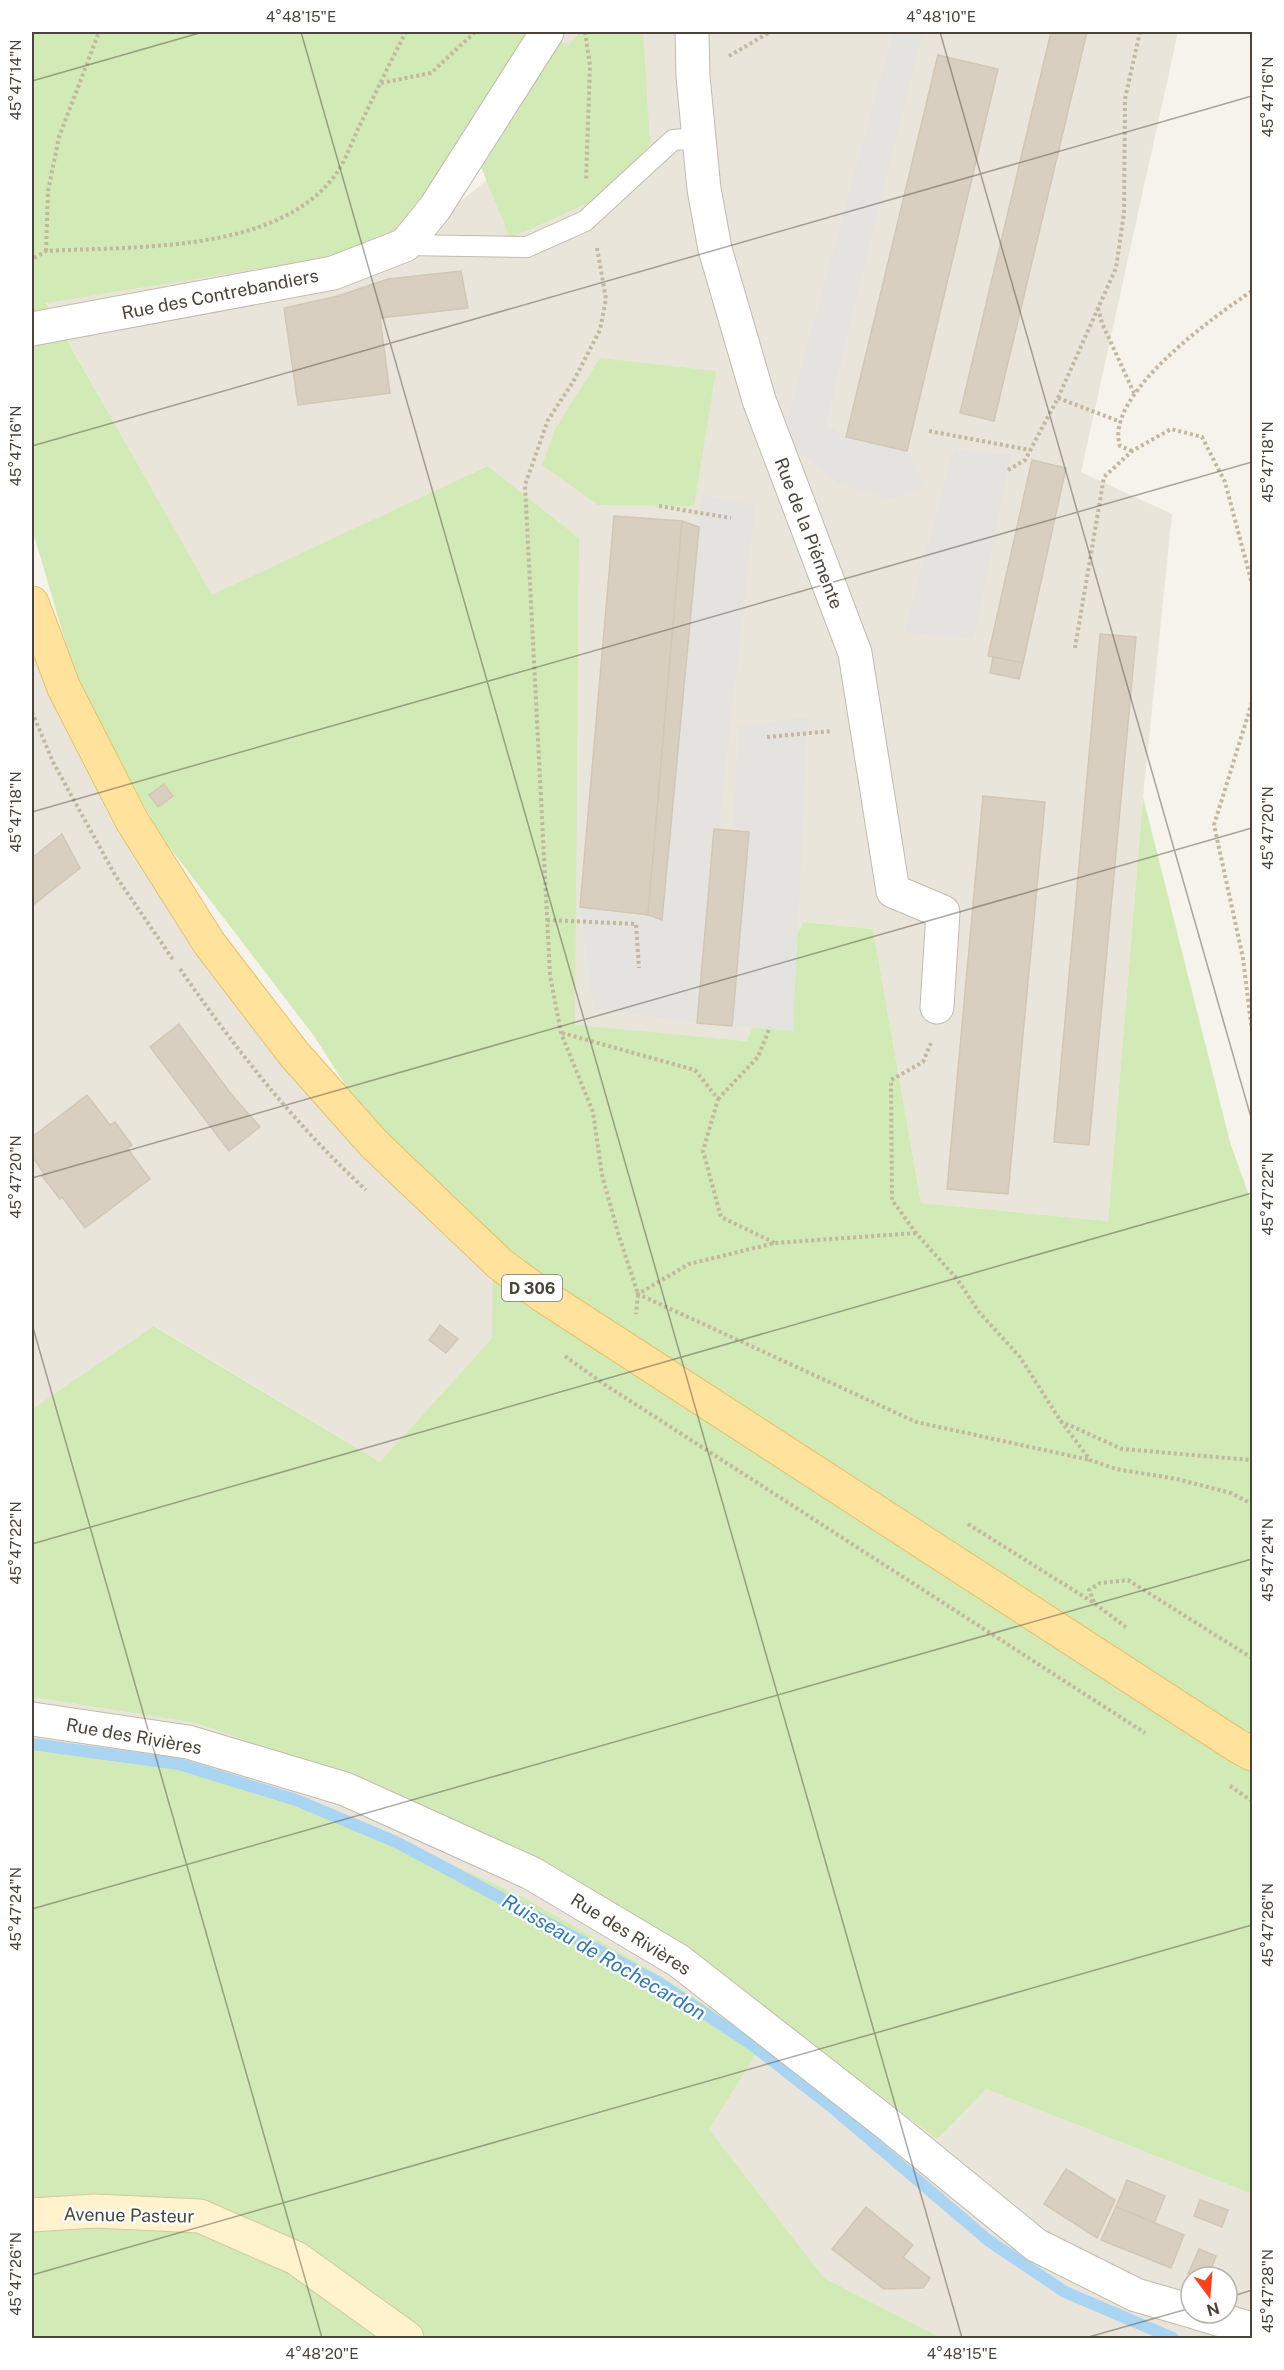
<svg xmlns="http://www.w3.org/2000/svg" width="1284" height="2370" viewBox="0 0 1284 2370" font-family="'Public Sans',sans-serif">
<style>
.residential{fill:#eae5da;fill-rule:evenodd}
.green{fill:#d2eab5}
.parking{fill:#e5e3e0}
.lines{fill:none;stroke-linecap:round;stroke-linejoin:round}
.stream{stroke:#a9d4f2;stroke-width:12}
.building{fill:#d8cfc1;stroke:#d3c7b4;stroke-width:1.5}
.lane-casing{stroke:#c2bbae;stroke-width:22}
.street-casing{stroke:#c2bbae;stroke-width:35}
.secondary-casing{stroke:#d6c79b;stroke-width:35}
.primary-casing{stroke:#e6c16a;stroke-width:35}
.path{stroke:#c4b79f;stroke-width:4;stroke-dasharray:3 3;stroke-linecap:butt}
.lane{stroke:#fff;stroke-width:20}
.street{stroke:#fff;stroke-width:33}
.secondary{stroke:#fff3cd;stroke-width:33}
.primary{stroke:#ffe39c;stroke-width:33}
.ticks{fill:none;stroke:#4b4439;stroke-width:1.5;stroke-opacity:0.45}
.labels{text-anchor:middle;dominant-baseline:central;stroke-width:4.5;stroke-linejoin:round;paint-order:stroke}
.shield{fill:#fff;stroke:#817c74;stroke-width:1.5}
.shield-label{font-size:16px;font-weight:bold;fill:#4b4439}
.street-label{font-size:18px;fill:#4b4439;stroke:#fff}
.water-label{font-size:20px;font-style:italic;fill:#2e7ab2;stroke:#fff}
.neatline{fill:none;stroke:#4b4439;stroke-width:2}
.ticks-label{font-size:15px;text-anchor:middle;fill:#4b4439}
</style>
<rect width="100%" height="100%" fill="#f6f3ec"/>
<g class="residential">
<path d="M536 32H1178L1081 472 1172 514 1143 797 1108 1221 921 1203 873 929 803 922 746 1041 574 1026 579 538 488 466 212 596 46 302 408 244 624 68Z"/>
<path d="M32 638 196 953 362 1156 507 1285 492 1338 380 1462 155 1326 32 1409Z"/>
<path d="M32 1697 196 1723 357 1780 554 1866 688 1950 986 2089 1252 2194V2338H942L824 2278 709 2129 762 2043 664 1978 525 1898 339 1812 178 1761 32 1750ZM1191 2277H1227V2313H1191Z"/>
</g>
<g class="green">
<path d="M32 32H536L569 45 580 32H643L650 145 597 199 510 238 479 162 523 105 405 245 46 303 212 595 488 466 579 538 575 1025 746 1041 803 922 873 929 921 1203 1108 1221 1143 797 1230 1142 1252 1204V2194L986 2089 937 2139 688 1950 554 1866 357 1780 196 1723 32 1697V1409L154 1326 380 1462 492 1338 493 1241 376 1133 314 1036 158 832 75 674 32 529Z"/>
<path d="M600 358 716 371 694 506 598 505 542 465 555 429Z"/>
<path d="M32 1750 178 1761 339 1812 525 1898 664 1978 763 2043 709 2129 824 2278 942 2338H32Z"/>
</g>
<g class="parking">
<path d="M893 32H926L919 44 826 424 846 437 907 451 925 487 891 499 843 486 782 439Z"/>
<path d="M954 449 1011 455 974 639 904 632Z"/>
<path d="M702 495 755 506 697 1023 594 1008 580 907 662 920Z"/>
<path d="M808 717 793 1031 732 1026 749 832 733 825 739 726Z"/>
</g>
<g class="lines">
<path class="stream" d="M32 1744 179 1764 296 1800 394 1841 434 1862 659 1983 754 2046 833 2108 989 2241 1065 2292 1173 2338"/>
</g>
<g class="building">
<path d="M1051 32H1087L994 421 960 413Z"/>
<path d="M938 55 998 69 907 451 846 437Z"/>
<path d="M461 271 468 308 380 318 390 393 298 405 284 308 338 296 388 279Z"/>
<path d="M1032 460 1066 468 1023 663 988 656Z"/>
<path d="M614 516 682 521 648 915 580 907Z"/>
<path d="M682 521 699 527 662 920 648 915Z"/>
<path d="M1100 634 1136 637 1089 1145 1054 1142Z"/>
<path d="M993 657 1023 663 1019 679 990 673Z"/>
<path d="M164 784 173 796 158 807 149 795Z"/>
<path d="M983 796 1045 802 1008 1194 947 1189Z"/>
<path d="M714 829 749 832 732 1026 697 1023Z"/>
<path d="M62 834 80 868 32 906V858Z"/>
<path d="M179 1024 231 1094 260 1127 229 1151 150 1047Z"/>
<path d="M87 1095 110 1125 115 1122 132 1145 127 1148 150 1179 85 1228 62 1197 60 1199 42 1176 45 1175 32 1156V1137Z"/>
<path d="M440 1325 458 1339 446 1353 429 1340Z"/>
<path d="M1066 2169 1115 2200 1097 2238 1044 2204Z"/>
<path d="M1127 2180 1165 2196 1154 2223 1116 2207Z"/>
<path d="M1200 2200 1228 2210 1222 2227 1194 2216Z"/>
<path d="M866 2207 913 2245 903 2257 930 2278 923 2288 884 2289 832 2249Z"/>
<path d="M1116 2207 1184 2235 1171 2268 1101 2240Z"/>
<path d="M1199 2249 1216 2256 1208 2277H1195L1188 2274Z"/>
</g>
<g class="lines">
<defs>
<path id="lane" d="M405 245 527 247 585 221 673 140 699 138"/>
<g id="street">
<path d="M692 32 693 77 704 189 715 249 759 400 855 653 893 891 943 912 937 1007"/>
<path d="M32 329 333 273 405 245 435 208 547 32"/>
<path d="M32 1719 188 1742 345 1789 531 1873 679 1961 889 2125 1036 2245 1136 2295 1191 2311"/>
<path d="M1197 2313 1252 2329"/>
</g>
<path id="secondary" d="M32 2215 95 2211 200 2216 296 2258 407 2338"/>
<path id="primary" d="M32 603 64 688 132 821 209 943 294 1054 374 1144 500 1264 542 1295 1236 1745 1252 1754"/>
</defs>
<use href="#lane" class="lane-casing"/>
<use href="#street" class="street-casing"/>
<use href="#secondary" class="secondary-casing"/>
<use href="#primary" class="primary-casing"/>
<g class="path">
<path d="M585 32 590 65 586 180"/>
<path d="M729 56 770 32"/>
<path d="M381 83 431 73 475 32"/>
<path d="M597 248 606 299 600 330 573 382 548 420 525 485 550 975 561 1033 593 1112 602 1175 618 1233 638 1294 636 1314"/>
<path d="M46 251 48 191 59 137 99 32"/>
<path d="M34 258 46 251C135 246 278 254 336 174 346 160 352 141 360 125 375 94 390 62 406 32"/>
<path d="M1098 308 1102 323 1134 393"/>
<path d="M1058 398 1121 422"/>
<path d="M929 431 1030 450"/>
<path d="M1132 451 1120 446C1103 395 1216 315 1252 291"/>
<path d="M1008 470 1025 460 1058 398 1116 268 1124 213 1125 99 1140 32"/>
<path d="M659 506 731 518"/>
<path d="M1075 648 1104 477 1132 451 1171 429 1202 437 1225 482 1252 584"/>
<path d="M1252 702 1214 825 1243 958 1252 1032"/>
<path d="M32 712 53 762 115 875 174 961"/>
<path d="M767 737 832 731"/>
<path d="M547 920 636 924 639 968"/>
<path d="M180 969C235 1048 295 1125 366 1190"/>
<path d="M562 1033 695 1070 718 1099 703 1151 721 1217 775 1243"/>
<path d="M931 1043 923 1062 891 1080 892 1200 916 1233 957 1279 979 1312 1020 1357 1060 1420 1090 1460 1116 1469 1177 1479 1231 1493 1252 1504"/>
<path d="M718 1099 758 1057 770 1027"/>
<path d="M916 1233 775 1243 689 1264 638 1294 916 1422 1090 1460"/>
<path d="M565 1356 601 1382 1145 1733"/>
<path d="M1060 1421 1122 1449 1252 1460"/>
<path d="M968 1524 1094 1603 1127 1628"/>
<path d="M1094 1602 1089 1590 1100 1583 1128 1580 1252 1658"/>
<path d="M1230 1786 1252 1801"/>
</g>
<use href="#lane" class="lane"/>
<use href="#street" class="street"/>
<use href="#secondary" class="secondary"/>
<use href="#primary" class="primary"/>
</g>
<path class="ticks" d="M301 32 962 2338M940 32 1252 1121M32 81 203 32M32 446 1252 96M32 812 1252 462M32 1178 1252 828M32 1324 322 2338M32 1544 1252 1193M32 1909 1252 1559M32 2275 1252 1925M1227 2298 1252 2290M1085 2338 1191 2308"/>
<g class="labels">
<rect class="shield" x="502" y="1275" width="60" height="26" rx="4.5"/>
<g class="shield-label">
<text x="532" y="1288">D 306</text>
</g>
<g class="street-label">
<text transform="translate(220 294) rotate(-11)">Rue des Contrebandiers</text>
<text transform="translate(809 533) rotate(69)">Rue de la Piémente</text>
<text transform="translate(134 1736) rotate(10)">Rue des Rivières</text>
<text transform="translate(631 1934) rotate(32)">Rue des Rivières</text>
<text transform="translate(129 2215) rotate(1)">Avenue Pasteur</text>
</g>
<g class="water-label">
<text transform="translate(604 1957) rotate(30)">Ruisseau de Rochecardon</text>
</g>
</g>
<rect width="1284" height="2370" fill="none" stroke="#ffffff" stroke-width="66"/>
<g transform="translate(1209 2295) rotate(164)"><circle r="28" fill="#ffffff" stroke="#b7b4b0" stroke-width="1.5"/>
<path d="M0-4.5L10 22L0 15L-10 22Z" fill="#fc3f1d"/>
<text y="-9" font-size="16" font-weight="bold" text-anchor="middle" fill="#4b4439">N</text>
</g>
<rect x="33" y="33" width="1218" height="2304" class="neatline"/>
<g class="ticks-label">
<text x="301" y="22">4°48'15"E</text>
<text x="941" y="22">4°48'10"E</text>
<text transform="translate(16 80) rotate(-90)" y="5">45°47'14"N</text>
<text transform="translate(1268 97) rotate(-90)" y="5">45°47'16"N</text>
<text transform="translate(16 446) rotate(-90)" y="5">45°47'16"N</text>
<text transform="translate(1268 462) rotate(-90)" y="5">45°47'18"N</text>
<text transform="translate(16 812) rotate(-90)" y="5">45°47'18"N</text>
<text transform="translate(1268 828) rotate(-90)" y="5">45°47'20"N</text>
<text transform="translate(16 1177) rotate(-90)" y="5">45°47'20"N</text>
<text transform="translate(1268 1194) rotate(-90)" y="5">45°47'22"N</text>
<text transform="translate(16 1543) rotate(-90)" y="5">45°47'22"N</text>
<text transform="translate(1268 1560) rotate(-90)" y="5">45°47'24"N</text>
<text transform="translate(16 1909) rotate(-90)" y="5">45°47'24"N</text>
<text transform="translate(1268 1925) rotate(-90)" y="5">45°47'26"N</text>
<text transform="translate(16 2274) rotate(-90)" y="5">45°47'26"N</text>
<text transform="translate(1268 2291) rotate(-90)" y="5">45°47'28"N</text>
<text x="322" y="2359">4°48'20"E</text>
<text x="962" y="2359">4°48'15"E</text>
</g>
</svg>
